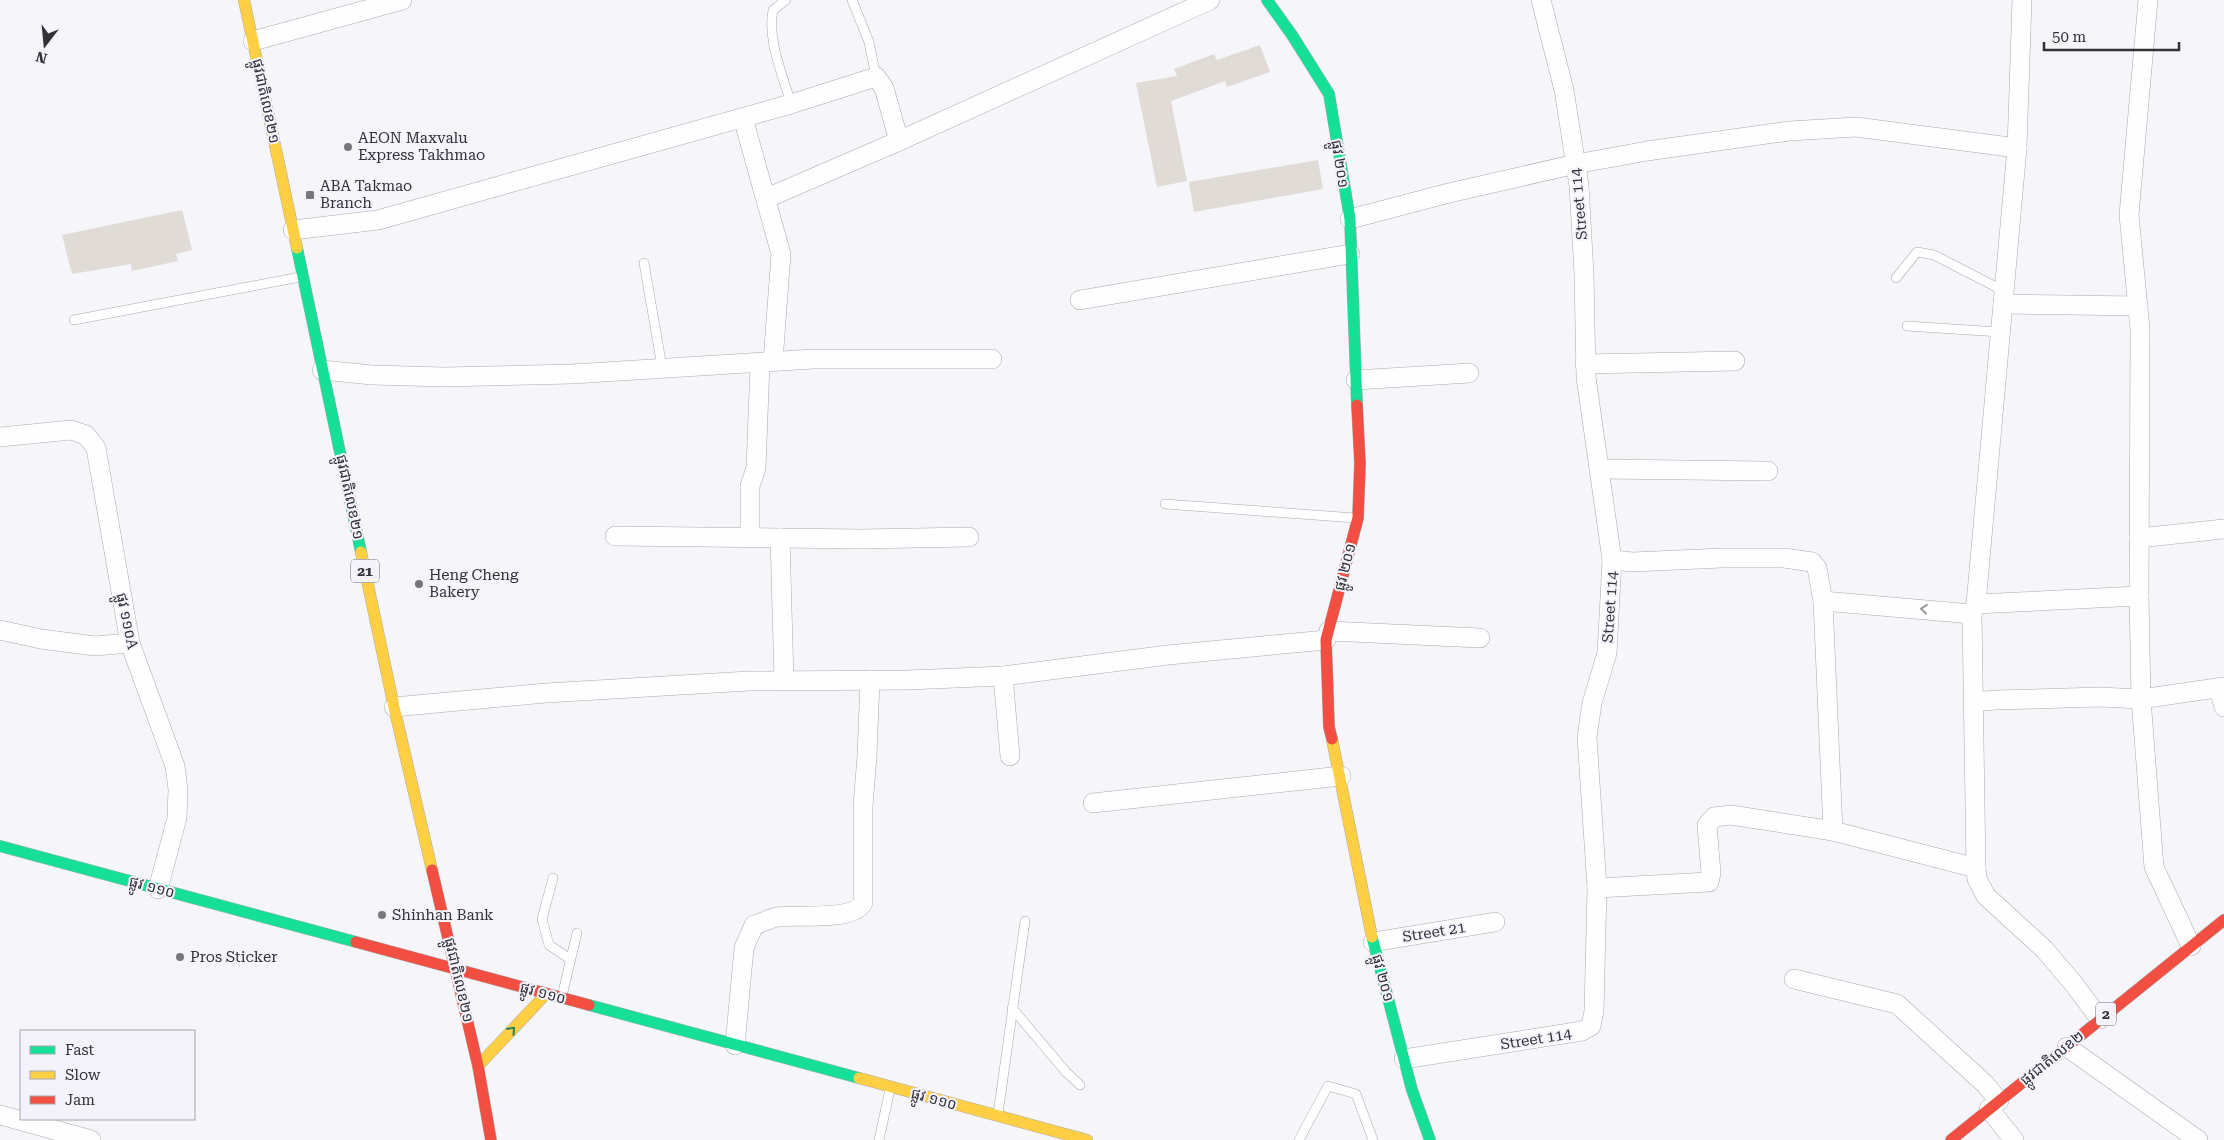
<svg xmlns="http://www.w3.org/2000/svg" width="2224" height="1140" viewBox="0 0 2224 1140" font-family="'Roboto Serif','Noto Sans Khmer',serif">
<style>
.building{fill:#e1dbd6}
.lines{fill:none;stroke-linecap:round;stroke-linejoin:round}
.lane-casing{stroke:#aaaaad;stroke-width:10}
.street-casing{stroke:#aaaaad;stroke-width:20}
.fast-casing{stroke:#aaaaad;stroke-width:12}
.slow-casing{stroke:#aaaaad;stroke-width:12}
.jam-casing{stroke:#aaaaad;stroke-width:12}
.lane{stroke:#fefefe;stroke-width:9}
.street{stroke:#fefefe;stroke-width:19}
.fast{stroke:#16e098;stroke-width:11}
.slow{stroke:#ffcf43;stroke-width:11}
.jam{stroke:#f24e42;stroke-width:11}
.oneway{stroke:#98989a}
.oneway2{stroke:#268062}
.poi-dot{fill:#77767b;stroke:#f4f3fc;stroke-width:2}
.labels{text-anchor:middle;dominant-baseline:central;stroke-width:4;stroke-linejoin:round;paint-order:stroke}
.shield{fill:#f4f3fc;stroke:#6d6c71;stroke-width:1}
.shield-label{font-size:14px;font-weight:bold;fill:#333236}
.street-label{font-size:15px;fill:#333236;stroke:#f4f3fc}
.poi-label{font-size:15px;fill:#333236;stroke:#f4f3fc;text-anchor:start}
</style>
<rect width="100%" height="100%" fill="#f5f5fa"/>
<g class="building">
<path d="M1260 45 1270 72 1227 87 1225 81 1171 101 1187 181 1157 187 1136 83 1177 76 1174 69 1214 54 1217 60Z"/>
<path d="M1318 160 1323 189 1194 212 1189 182Z"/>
<path d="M182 210 192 250 176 254 178 261 132 271 131 264 72 274 62 235Z"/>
</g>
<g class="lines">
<defs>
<g id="lane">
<path d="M786 0 773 10C767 41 783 75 791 104"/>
<path d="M852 0 869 42 876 77"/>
<path d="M644 263 662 367"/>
<path d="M1896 278 1917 252 1934 255 2004 291"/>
<path d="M74 320 300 277"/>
<path d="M1907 326 2000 332"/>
<path d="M1165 504 1355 518"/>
<path d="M553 878 542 919 549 945 570 959"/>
<path d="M562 996 577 933"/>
<path d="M1012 1008 1066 1072 1080 1085"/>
<path d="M998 1114 1025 921"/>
<path d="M879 1140 890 1089"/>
<path d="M1299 1140 1328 1086 1356 1094 1373 1140"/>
</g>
<g id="street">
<path d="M2022 0 2017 148 1976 604 1972 614 1976 868 1977 879 1986 896 2044 949 2073 983 2100 1019"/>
<path d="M2148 0 2129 215 2140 329 2139 596 2141 699 2154 867 2191 946"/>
<path d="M253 41 402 0"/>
<path d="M743 118 781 254 773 361"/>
<path d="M767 198 899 141 1210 0"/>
<path d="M1350 219 1449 193 1576 164 1647 151 1789 131 1856 127 2017 148"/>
<path d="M293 230 378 220 791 104 876 77 884 88 899 141"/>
<path d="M1080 300 1350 254"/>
<path d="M2003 304 2138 306"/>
<path d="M1585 364 1735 361"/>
<path d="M322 370 372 375 445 377 572 374 813 359H992"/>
<path d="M1356 380 1469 373"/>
<path d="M0 437 71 430 86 435 96 448 130 643 175 766 178 789 177 818 158 889"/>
<path d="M1600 469 1768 471"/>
<path d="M615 536 861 539 969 537"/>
<path d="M750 538V486L756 468 760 363"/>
<path d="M780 538 784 680"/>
<path d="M2139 538 2224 529"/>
<path d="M1612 560 1633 562 1722 558H1784L1812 562 1817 568 1823 601 1833 831"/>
<path d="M1823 601 1972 614"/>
<path d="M1976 604 2139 596"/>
<path d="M0 630 41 639 95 646 130 643"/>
<path d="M1329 631 1480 638"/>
<path d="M1003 676 1010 756"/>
<path d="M2219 688 2224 707"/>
<path d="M1973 702 1996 700 2099 697 2141 699 2224 687"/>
<path d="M394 707 546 693 749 681 908 680 1003 676 1168 655 1326 640"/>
<path d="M1093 803 1341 776"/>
<path d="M1597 888 1709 882 1711 873 1707 825 1714 817 1731 815 1833 831 1976 868"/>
<path d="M1373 942 1495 922"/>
<path d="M1794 979 1897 1004 1985 1084 1999 1101"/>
<path d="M735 1045 744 948 754 925C761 923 769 919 777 917 796 914 856 922 863 902V806L867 756 870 680"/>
<path d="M2067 1047 2198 1140"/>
<path d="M1404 1059 1582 1031 1591 1026 1594 1011 1597 888 1587 737 1592 703 1607 653 1612 560 1586 377 1584 274 1579 185 1564 90 1541 0"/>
<path d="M1989 1109 2014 1140"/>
<path d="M0 1115 91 1140"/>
</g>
<g id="fast">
<path d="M1267 0 1292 35 1329 94 1350 219 1357 405"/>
<path d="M297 248 361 552"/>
<path d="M0 846 356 942"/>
<path d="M1372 937 1412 1090 1430 1140"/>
<path d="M589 1005 859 1078"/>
</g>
<g id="slow">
<path d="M244 0 297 248"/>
<path d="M361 552 394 707 432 870"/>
<path d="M1332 739 1372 937"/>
<path d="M478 1066 546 994"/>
<path d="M859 1078 1087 1140"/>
</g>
<g id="jam">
<path d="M1332 739 1329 727 1326 640 1358 518 1360 463 1357 405"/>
<path d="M432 870 478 1066 491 1140"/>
<path d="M356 942 589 1005"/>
<path d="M1951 1140 2224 920"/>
</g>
</defs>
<use href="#lane" class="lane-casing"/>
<use href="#street" class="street-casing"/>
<use href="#fast" class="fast-casing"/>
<use href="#slow" class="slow-casing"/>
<use href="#jam" class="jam-casing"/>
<use href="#lane" class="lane"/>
<use href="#street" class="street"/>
<use href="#fast" class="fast"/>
<use href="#slow" class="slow"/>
<use href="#jam" class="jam"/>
</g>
<defs><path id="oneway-chevron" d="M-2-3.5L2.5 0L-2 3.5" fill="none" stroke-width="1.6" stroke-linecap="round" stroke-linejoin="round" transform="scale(1.25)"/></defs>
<use class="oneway" href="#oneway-chevron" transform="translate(1924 609) rotate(-175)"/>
<use class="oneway2" href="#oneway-chevron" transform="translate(512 1030) rotate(-47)"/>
<g class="poi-dot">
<circle cx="348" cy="147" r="5"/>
<rect x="305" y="190" width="10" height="10" rx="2.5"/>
<circle cx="419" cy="584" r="5"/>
<circle cx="382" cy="915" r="5"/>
<circle cx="180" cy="957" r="5"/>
</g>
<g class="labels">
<g class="shield">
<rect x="351" y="559.5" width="28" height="23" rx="4"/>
<rect x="2096" y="1002.5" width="20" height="23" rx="4"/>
</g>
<g class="shield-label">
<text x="365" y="571">21</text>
<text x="2106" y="1014">2</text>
</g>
<g class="street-label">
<text transform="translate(266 101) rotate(78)">ផ្លូវជាតិលេខ២១</text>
<text transform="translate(1340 164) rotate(81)">ផ្លូវ ២០១</text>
<text transform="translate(1579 204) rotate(-95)">Street 114</text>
<text transform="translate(350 497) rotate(78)">ផ្លូវជាតិលេខ២១</text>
<text transform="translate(1345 567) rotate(-76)">ផ្លូវ ២០១</text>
<text transform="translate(1610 607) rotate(-86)">Street 114</text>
<text transform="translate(127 621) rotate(78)">ផ្លូវ ១១០A</text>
<text transform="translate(152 887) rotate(15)">ផ្លូវ ១១០</text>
<text transform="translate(1434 932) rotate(-9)">Street 21</text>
<text transform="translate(1383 978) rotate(75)">ផ្លូវ ២០១</text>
<text transform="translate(459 980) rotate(77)">ផ្លូវជាតិលេខ២១</text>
<text transform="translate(543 993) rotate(15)">ផ្លូវ ១១០</text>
<text transform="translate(1536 1039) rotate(-9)">Street 114</text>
<text transform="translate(2052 1058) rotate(-39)">ផ្លូវជាតិលេខ២</text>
<text transform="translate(934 1099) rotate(15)">ផ្លូវ ១១០</text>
</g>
<g class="poi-label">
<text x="358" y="138">AEON Maxvalu<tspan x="358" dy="17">Express Takhmao</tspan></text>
<text x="320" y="186">ABA Takmao<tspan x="320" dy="17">Branch</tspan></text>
<text x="429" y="575">Heng Cheng<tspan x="429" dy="17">Bakery</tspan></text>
<text x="392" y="915">Shinhan Bank</text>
<text x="190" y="957">Pros Sticker</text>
</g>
</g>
<rect x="20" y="1030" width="175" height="90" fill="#f4f3fc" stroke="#a7a6ad"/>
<rect x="30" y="1046" width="25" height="8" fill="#16e098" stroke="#a7a6ad"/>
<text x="65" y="1055" font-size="15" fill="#333236">Fast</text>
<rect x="30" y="1071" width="25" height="8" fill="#ffcf43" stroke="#a7a6ad"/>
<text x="65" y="1080" font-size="15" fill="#333236">Slow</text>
<rect x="30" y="1096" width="25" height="8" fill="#f24e42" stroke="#a7a6ad"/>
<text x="65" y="1105" font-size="15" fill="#333236">Jam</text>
<g transform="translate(45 45) rotate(196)" stroke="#f4f3fc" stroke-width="4" paint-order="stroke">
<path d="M0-4L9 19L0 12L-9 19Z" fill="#333236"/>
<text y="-8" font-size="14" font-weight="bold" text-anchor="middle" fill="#333236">N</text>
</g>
<path d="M2044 42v8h135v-8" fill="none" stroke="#333236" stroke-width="2.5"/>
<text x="2052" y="42" font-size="15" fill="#333236" stroke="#f4f3fc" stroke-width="4" paint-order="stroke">50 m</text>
</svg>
